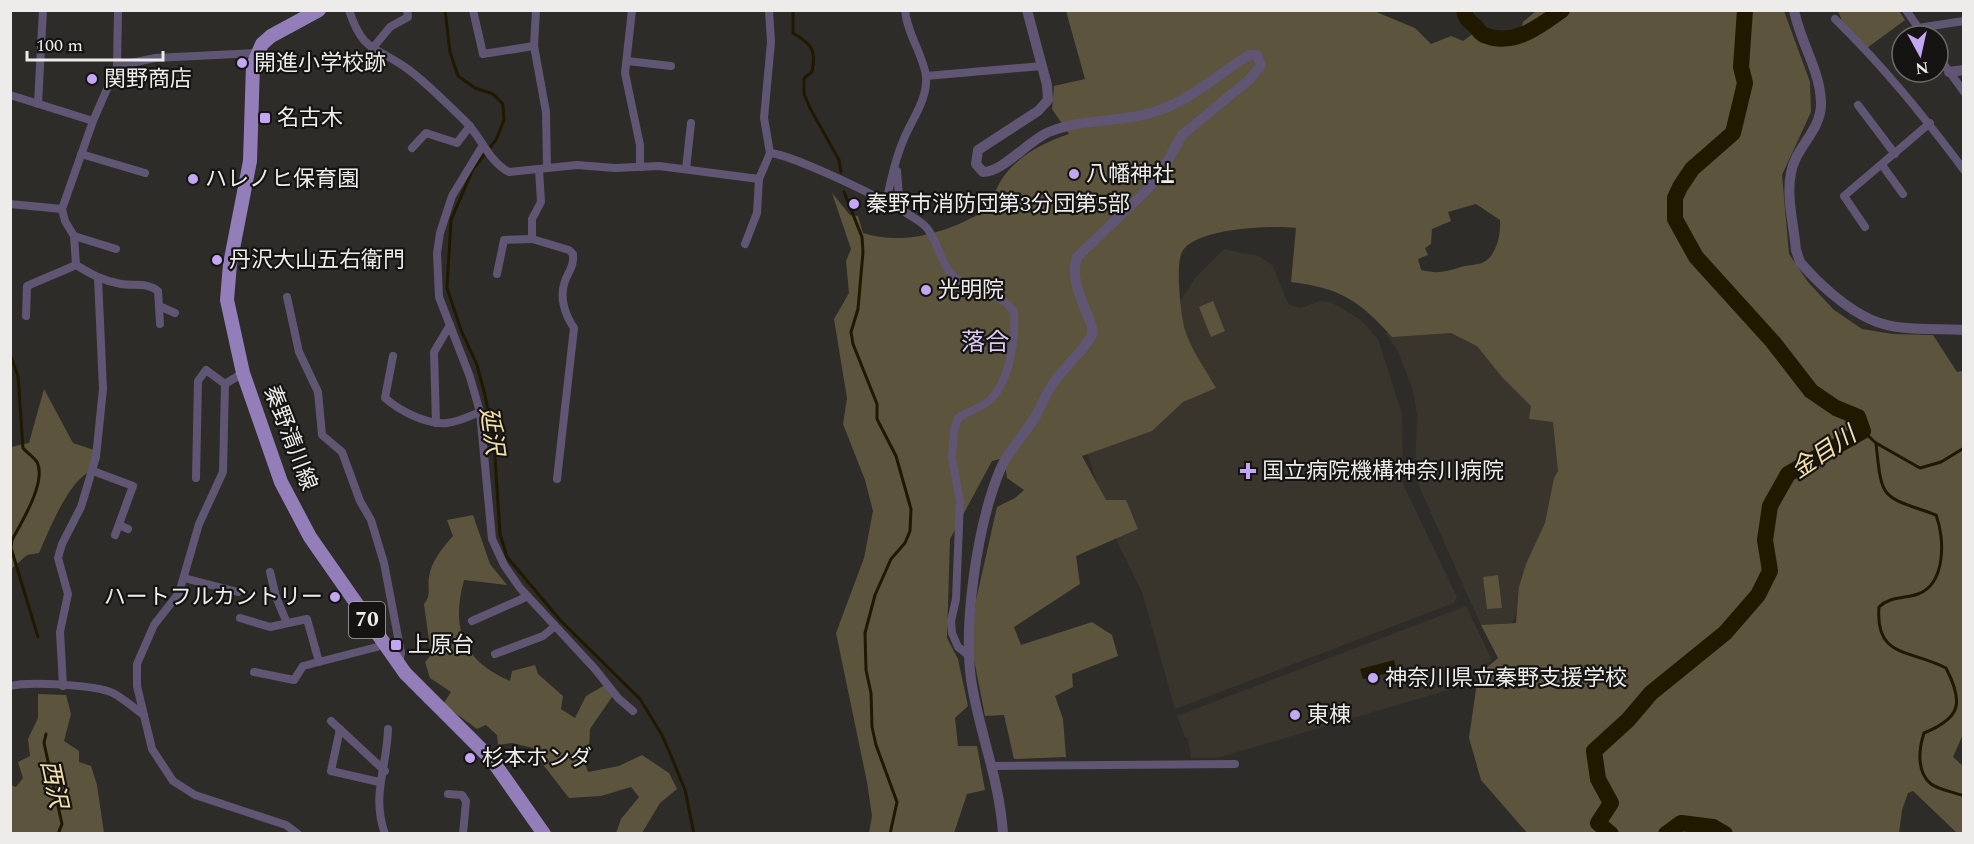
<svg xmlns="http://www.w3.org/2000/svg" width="1974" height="844" viewBox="0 0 1974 844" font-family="Spectral,'Noto Sans JP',serif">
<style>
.built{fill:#39352c}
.green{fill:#5c543c;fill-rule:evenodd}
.water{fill:#211800}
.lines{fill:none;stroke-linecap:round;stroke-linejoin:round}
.stream{stroke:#211800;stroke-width:3}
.river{stroke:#211800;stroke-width:16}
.minor{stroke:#605673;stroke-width:8}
.tertiary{stroke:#605673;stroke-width:10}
.primary{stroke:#947eb9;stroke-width:14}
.poi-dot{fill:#c3a7f2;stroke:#151413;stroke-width:2}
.labels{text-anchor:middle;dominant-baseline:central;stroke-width:4.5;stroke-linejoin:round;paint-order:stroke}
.shield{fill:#151413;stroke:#acabaa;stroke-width:1.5}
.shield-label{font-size:21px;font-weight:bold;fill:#edecea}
.poi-label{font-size:22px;fill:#edecea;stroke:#151413;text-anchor:start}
.street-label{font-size:22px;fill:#edecea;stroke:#151413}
.neighbourhood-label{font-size:24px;fill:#dacbf6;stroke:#151413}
.water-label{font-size:24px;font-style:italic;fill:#f3e0a8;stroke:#151413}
</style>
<rect width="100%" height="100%" fill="#2d2c29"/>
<g class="built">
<path d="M1224 249 1259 256 1272 265 1289 305 1301 308 1320 301 1331 302 1361 320 1378 339 1402 414 1403 484 1457 597 1454 603 1175 709 1142 592 1113 533 1086 449 1195 278Z"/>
<path d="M1457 326 1569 421 1562 511 1512 623 1481 625 1415 477 1417 414 1413 391 1398 351 1385 333Z"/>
<path d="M1466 606 1492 660 1474 672 1465 685 1217 758H1191L1188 738 1185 737 1177 716Z"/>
</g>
<g class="green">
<path d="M1066 11H1374L1415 28 1431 44 1451 36 1463 41 1482 27 1495 32 1521 30 1523 22 1536 11H1784L1810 82 1811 112 1782 175 1789 254 1808 282 1834 310 1862 329 1893 334 1933 335 1957 372 1963 371 1964 732 1953 757 1963 766V833H1957L1913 791 1908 793 1902 810 1899 833H1527L1481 780 1469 738 1478 675 1498 658 1481 625 1516 623 1519 587 1526 564 1545 523 1554 478 1558 471 1553 422 1529 419 1531 406 1502 377 1477 346 1451 333 1392 337C1359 300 1340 288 1291 282L1296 228C1271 225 1195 228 1182 252 1175 265 1181 316 1185 330 1191 350 1206 370 1216 388L1183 402 1152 431 1082 456 1106 500H1126L1138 529 1076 556 1080 584 1014 627 1021 645 1092 622 1112 635 1118 656 1072 674 1073 687 1055 696 1063 719 1066 757 1014 759 1004 715 985 716 971 644 976 600 997 507 1015 498 1024 490 1007 478 1004 458 992 461 950 539 947 638 958 659 968 706 955 718 958 746H977L985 790 967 794 954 833H869L872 816 867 782 836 633 864 558 873 511 865 480 843 424 847 398 834 319 849 293 846 261 851 249 832 193 850 215 858 216 863 233C906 247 955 230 991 207 998 167 1033 146 1069 134L1052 109 1054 86 1085 79ZM1476 204 1500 220C1501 233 1497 255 1484 262 1479 265 1468 265 1461 267 1443 272 1440 274 1421 270L1418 259 1428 255 1425 248 1431 244 1432 229 1451 221 1448 212Z"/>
<path d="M1838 11H1899L1905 20 1867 48 1843 23Z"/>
<path d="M1213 301 1225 331 1211 337 1199 307Z"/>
<path d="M44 389 73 443 94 450 89 472C68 483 49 530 39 553L27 555 11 569V447L29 443Z"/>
<path d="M473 515 490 564 507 585 464 580C451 628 462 660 510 681L512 671 535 665 538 674 563 696 561 709 575 718 586 696 605 685 614 694 590 729 589 750 583 757 588 772 619 766 642 755 669 773 677 789 660 803 642 833H616L621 819 639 797 631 787 601 796 569 798 541 762H533V748L512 743 498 745 497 735 486 725 477 729 443 704 451 692 430 678 425 662 431 655 424 604C432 594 427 588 429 577 431 562 443 547 453 536L447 520Z"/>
<path d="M1498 575 1502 608 1487 609 1483 577Z"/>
<path d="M38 694 66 695 71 714 64 741 79 751V762L91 766 97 785 104 833H11V785L16 787 23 778 18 762 30 756 28 739 38 718Z"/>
</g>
<path class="water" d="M1394 660 1397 671 1363 679 1360 669Z"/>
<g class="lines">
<g class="stream">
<path d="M445 10 450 52 458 76 475 88 493 94 503 104 504 120 496 140 473 169 451 220 447 288 461 330 477 365 485 395 494 442 500 534 507 557 561 621 640 699 662 735 672 758 685 790 694 834"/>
<path d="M793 10V33C811 44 817 49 812 72L804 78V94L810 108 839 160 841 172"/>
<path d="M844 192 862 237 863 252 858 309 851 332 853 344 877 404V419L896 456 911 509 910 531 905 543 891 559 875 595 865 633 866 670 871 693 872 727 876 745 897 802 890 834"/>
<path d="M10 354 18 376 23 448C27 453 34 457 37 462 47 482 21 523 12 540L11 548 38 637"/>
<path d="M1863 431 1876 443C1882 502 1881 495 1936 515 1945 538 1946 584 1918 594 1905 599 1890 596 1879 607 1875 658 1909 649 1946 668 1964 703 1961 718 1924 733 1919 748 1916 772 1931 784 1939 790 1954 792 1964 796"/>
<path d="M1876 443 1920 468 1941 462 1964 448"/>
<path d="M46 734 44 743 62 824 58 834"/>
</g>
<g class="river">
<path d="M1464 10C1466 19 1468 20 1474 25 1478 28 1479 33 1484 35 1513 47 1539 27 1562 10"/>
<path d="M1611 834 1598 823 1611 803 1598 779 1594 751 1628 720 1651 693 1725 633 1758 595 1770 571 1765 540 1770 506 1788 474 1863 431 1858 417 1836 408 1811 391 1773 342 1696 257 1675 219V198L1680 187 1692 169 1733 133 1745 83 1741 67 1745 10"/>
<path d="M1666 834 1681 823 1713 827 1725 834"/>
</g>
<g class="minor">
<path d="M118 10 117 66 93 121 62 209 65 221 74 236 76 265C91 274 103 281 121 284 134 286 147 282 158 291L159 306 175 313"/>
<path d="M349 10C363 54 377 46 409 70 428 84 446 103 464 120 481 136 488 161 509 172L577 165 615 168 659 166 759 179"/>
<path d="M473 10 483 54 534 46"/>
<path d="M536 10 534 46 546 112 547 168"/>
<path d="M632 10 625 73 640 145V167"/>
<path d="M1906 10 1924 36"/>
<path d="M1835 19C1884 67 1922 114 1964 170"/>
<path d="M1918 28 1964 21"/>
<path d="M372 49 390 27 408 17 407 10"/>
<path d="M1938 56 1964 92"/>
<path d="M627 61 671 66"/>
<path d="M117 66 155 58 257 53"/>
<path d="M926 76 1042 66"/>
<path d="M10 95 93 121"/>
<path d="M38 104 43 10"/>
<path d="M1858 105 1895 154"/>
<path d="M483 145 452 196 440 233 437 253 439 297 470 377 480 412 492 539 504 565 520 588 595 669 618 698 633 711"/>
<path d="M412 148 426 133 457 143 470 126"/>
<path d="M770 153C794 155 910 210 926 227 939 241 940 266 956 278 974 292 1001 292 1014 312 1016 338 1010 379 991 399 982 408 968 411 958 418L954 430 952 458 960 501 956 599 951 621 952 633 958 647 967 654"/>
<path d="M81 154 145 173"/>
<path d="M1882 165 1903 194"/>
<path d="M686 169 691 123"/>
<path d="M539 170 541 202 532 219V239L569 250 573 254C574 267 569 270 565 281 559 297 565 315 574 328L557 479"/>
<path d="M897 171 900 209"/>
<path d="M886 203C890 183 895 160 903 141 911 120 928 100 926 76 923 54 907 34 905 10"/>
<path d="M10 204 62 209"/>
<path d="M1865 227 1844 196 1930 123"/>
<path d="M74 236 116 249"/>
<path d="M745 244 757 213 759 179 770 153 764 118 771 42 769 10"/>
<path d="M497 274 504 240 532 239"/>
<path d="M287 297 299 352 318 392 322 435 342 452 360 501 371 520 384 563 401 653 399 664"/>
<path d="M159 306 160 324"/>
<path d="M26 316 27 286 76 265"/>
<path d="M393 356 385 398C400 411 427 425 447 423 458 422 470 416 480 412"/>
<path d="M243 373 225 384 223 472 199 524 179 593 154 625 137 664V686L152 749 173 781 195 795 286 825 298 834"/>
<path d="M436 423 434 352 450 325"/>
<path d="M93 471 133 486 115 535"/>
<path d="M196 478 198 381 206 370 225 384"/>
<path d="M119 525 128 529"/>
<path d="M270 572 276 597 287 623"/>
<path d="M184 578 238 592"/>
<path d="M240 618 270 627 307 619 319 662"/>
<path d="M472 621 524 598 525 594"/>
<path d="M495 654 543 636 554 627"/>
<path d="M254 672 294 680 303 666 377 647 383 642"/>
<path d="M10 686C29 681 96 685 113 693 124 699 134 708 144 715"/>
<path d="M63 686 60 632 68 594 58 558 62 544 81 507 96 457 103 389 98 278"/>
<path d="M331 721 385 771"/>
<path d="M340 729 331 771 379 782"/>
<path d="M991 766 1235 764"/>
<path d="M448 794 462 795 466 801 463 834"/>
<path d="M385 834C371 795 387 768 388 729"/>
</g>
<g class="tertiary">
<path d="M1794 10C1800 42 1820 70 1821 102 1822 131 1795 147 1791 173 1786 197 1794 226 1796 250L1800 262C1818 283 1846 309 1872 320 1898 332 1935 328 1964 330"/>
<path d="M1949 72 1964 70"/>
<path d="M1003 834C1000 784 982 739 973 691 961 632 977 526 1000 470 1008 450 1024 436 1035 417 1041 407 1045 395 1052 385 1063 367 1082 354 1092 335V327C1085 306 1069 280 1077 257L1148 189 1162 171 1182 135 1250 79 1261 65 1257 55H1249C1217 75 1190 101 1154 112 1120 123 1082 118 1049 132 1029 140 1003 172 983 172L976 164 978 150 1038 111 1048 100 1047 85 1027 10"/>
</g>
<path class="primary" d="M319 10 271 36 262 44 253 65 250 161 230 264 227 300 243 373 281 482 310 537 405 673 492 760 544 834"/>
</g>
<g class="poi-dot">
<circle cx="242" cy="63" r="6"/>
<circle cx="92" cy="79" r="6"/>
<rect x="259" y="112" width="12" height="12" rx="3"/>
<circle cx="1074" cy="174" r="6"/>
<circle cx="193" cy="179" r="6"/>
<circle cx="854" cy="204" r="6"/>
<circle cx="217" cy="260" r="6"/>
<circle cx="926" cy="290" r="6"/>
<path d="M1245 462h6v6h6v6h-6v6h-6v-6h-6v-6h6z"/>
<circle cx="335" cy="597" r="6"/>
<rect x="390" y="639" width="12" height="12" rx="3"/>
<circle cx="1373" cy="678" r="6"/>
<circle cx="1295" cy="715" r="6"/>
<circle cx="470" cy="758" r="6"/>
</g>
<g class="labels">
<rect class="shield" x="349" y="602" width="36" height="36" rx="4.5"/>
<g class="shield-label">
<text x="367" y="620">70</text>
</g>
<g class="poi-label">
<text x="254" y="63">開進小学校跡</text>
<text x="104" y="79">関野商店</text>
<text x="277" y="118">名古木</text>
<text x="1086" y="174">八幡神社</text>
<text x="205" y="179">ハレノヒ保育園</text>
<text x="866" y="204">秦野市消防団第3分団第5部</text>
<text x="229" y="260">丹沢大山五右衛門</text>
<text x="938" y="290">光明院</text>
<text x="1262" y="471">国立病院機構神奈川病院</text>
<text x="323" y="597" text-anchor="end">ハートフルカントリー</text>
<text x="408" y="645">上原台</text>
<text x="1385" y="678">神奈川県立秦野支援学校</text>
<text x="1307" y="715">東棟</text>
<text x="482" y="758">杉本ホンダ</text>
</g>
<g class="street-label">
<text transform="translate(290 438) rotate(69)">秦野清川線</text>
</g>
<g class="neighbourhood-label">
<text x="985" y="343">落合</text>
</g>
<g class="water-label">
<text transform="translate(491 431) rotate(82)">延沢</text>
<text transform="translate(1824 453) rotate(-34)">金目川</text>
<text transform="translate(53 784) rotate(78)">西沢</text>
</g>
</g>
<rect width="1974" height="844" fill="none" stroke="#edecea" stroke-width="24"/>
<g transform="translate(1920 54) rotate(172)"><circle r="28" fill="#151413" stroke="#6b6a69" stroke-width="1.5"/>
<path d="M0-4.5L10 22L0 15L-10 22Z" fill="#c3a7f2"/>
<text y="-9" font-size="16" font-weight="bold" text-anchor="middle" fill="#edecea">N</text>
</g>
<path d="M27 51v9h136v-9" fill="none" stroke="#edecea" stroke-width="3"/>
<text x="36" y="51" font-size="18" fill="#edecea" stroke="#151413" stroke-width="4.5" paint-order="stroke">100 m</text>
</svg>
